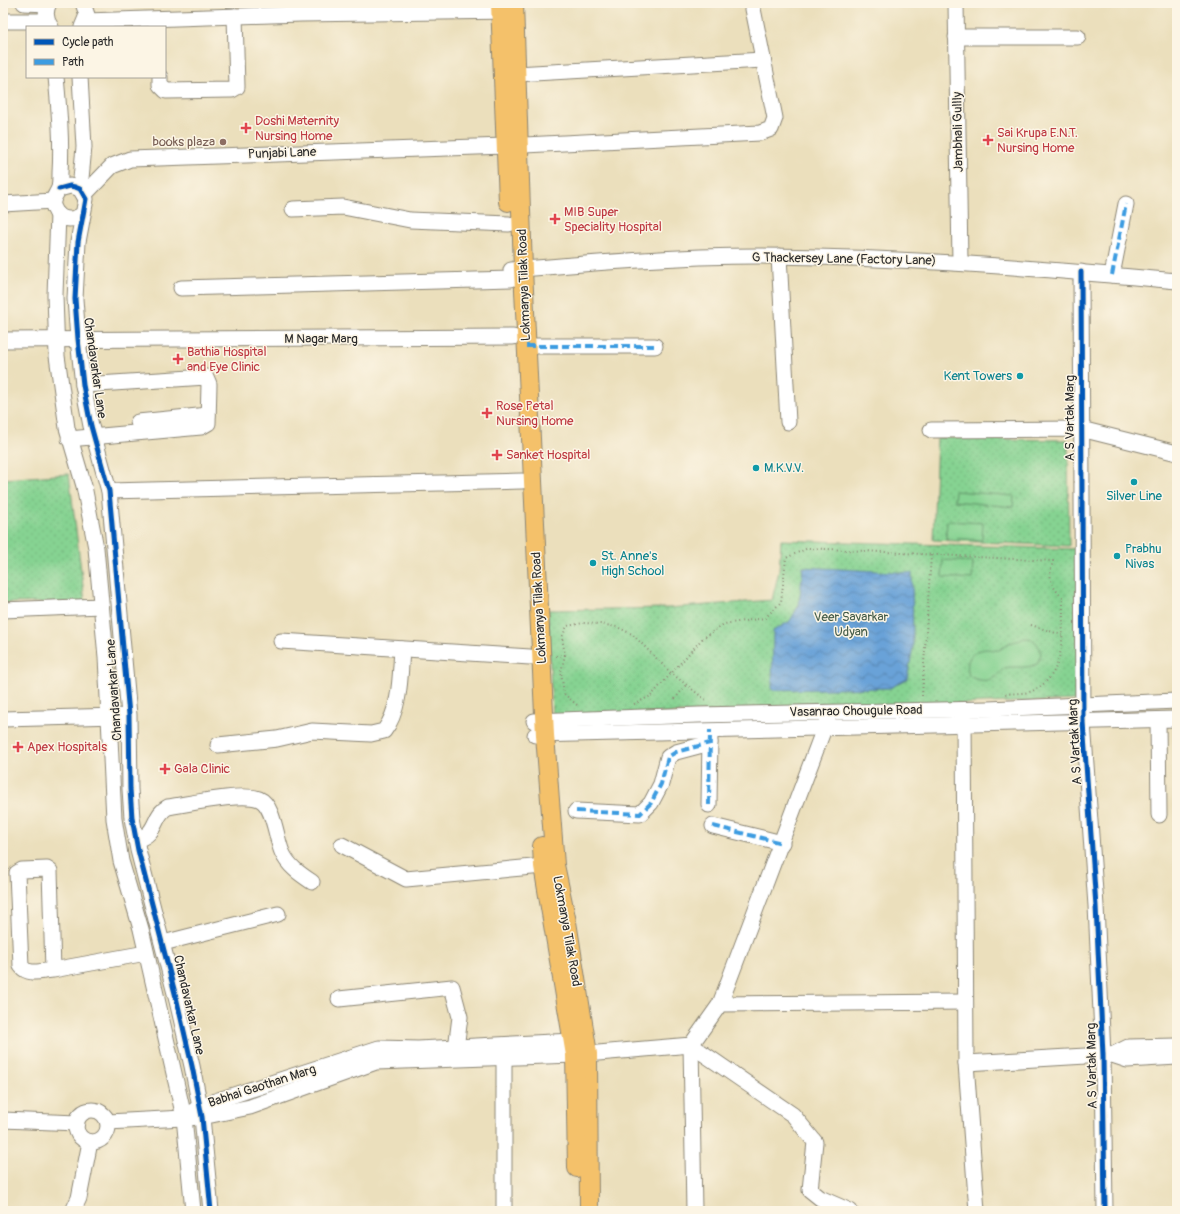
<svg xmlns="http://www.w3.org/2000/svg" width="1180" height="1214" viewBox="0 0 1180 1214" font-family="Pangolin,sans-serif">
<style>
.green{fill:url(#green-dots);stroke:#587f5e}
.pitch{fill:#86d392;stroke:#587f5e}
.water{fill:url(#water-waves);stroke:#4a6682}
.lines{fill:none;stroke-linecap:round;stroke-linejoin:round}
.minor-casing{stroke:#8b8574;stroke-width:17}
.major-casing{stroke:#8b8574;stroke-width:20}
.path{stroke:#8b8574;stroke-width:2;stroke-dasharray:1 3;stroke-linecap:butt}
.minor{stroke:#fff;stroke-width:15}
.major{stroke:#f4c16b;stroke-width:18}
.path-bridge{stroke:#8b8574;stroke-width:2;stroke-dasharray:1 3;stroke-linecap:butt}
.quiet{stroke:#3d9ce1;stroke-width:4;stroke-dasharray:8 4;stroke-linecap:butt}
.cycleway-casing{stroke:#fcf5e5;stroke-width:8}
.cycleway{stroke:#0057b8;stroke-width:5}
.health-dot{fill:#e0444e;stroke:#fcf5e5;stroke-width:1.5}
.education-dot{fill:#8d6e63;stroke:#fcf5e5;stroke-width:1.5}
.culture-dot{fill:#0f9aa8;stroke:#fcf5e5;stroke-width:1.5}
.labels{text-anchor:middle;dominant-baseline:central;stroke-width:3;stroke-linejoin:round;paint-order:stroke}
.health-label{font-size:13px;fill:#be3a42;stroke:#fcf5e5;text-anchor:start}
.street-label{font-size:13px;fill:#2b2b2b;stroke:#fcf5e5}
.education-label{font-size:13px;fill:#785e54;stroke:#fcf5e5;text-anchor:end}
.culture-label{font-size:13px;fill:#0d838f;stroke:#fcf5e5;text-anchor:start}
.park-label{font-size:13px;fill:#465d4a;stroke:#fcf5e5}
</style>
<defs>
<pattern id="green-dots" width="8" height="8" patternUnits="userSpaceOnUse"><rect width="8" height="8" fill="#86d392"/><path d="M2 2h.1M6 6h.1" fill="none" stroke="#74b57e" stroke-width="1.8" stroke-linecap="round"/></pattern>
<pattern id="water-waves" width="16" height="10" patternUnits="userSpaceOnUse"><rect width="16" height="10" fill="#69a2d8"/><path d="M0 5q4-4 8 0t8 0" fill="none" stroke="#5784af"/></pattern>
</defs>
<rect width="100%" height="100%" fill="#fcf5e5"/>
<filter id="ink" filterUnits="userSpaceOnUse"><feTurbulence type="fractalNoise" baseFrequency=".025" numOctaves="2"/><feDisplacementMap in="SourceGraphic" scale="8" xChannelSelector="R" yChannelSelector="G"/><feConvolveMatrix kernelMatrix="1 2 1 2 8 2 1 2 1" color-interpolation-filters="sRGB"/></filter>
<filter id="wash" filterUnits="userSpaceOnUse"><feTurbulence type="fractalNoise" baseFrequency=".012" numOctaves="4" result="noise"/><feDisplacementMap in="SourceGraphic" scale="16" xChannelSelector="R" yChannelSelector="G"/><feGaussianBlur stdDeviation="0.9" result="paint"/><feColorMatrix in="noise" values="0 0 0 0 0 0 0 0 0 0 0 0 0 0 0 0 0 1.4 0 .05"/><feComposite in="paint" operator="in"/></filter>
<g filter="url(#wash)">
<rect width="100%" height="100%" fill="#ebdfbc"/>
<g class="green">
<path d="M937 438 1068 440 1069 546 933 540Z"/>
<path d="M69 474 85 602 3 603V479Z"/>
<path d="M781 540 1079 549V700L552 717 548 610 668 608 772 600 779 571Z"/>
</g>
<g class="pitch">
<path d="M955 491 1014 496 1013 507 954 501Z"/>
<path d="M947 521 983 523 982 540 946 538Z"/>
<path d="M943 560 973 562 972 579 942 577Z"/>
<path d="M1024 638C1036 638 1038 644 1041 654L1037 664C1023 670 1017 665 1004 668 994 681 985 684 969 676 965 662 969 651 986 649 990 649 995 651 999 650 1002 649 1004 646 1007 644 1013 641 1018 642 1024 638Z"/>
</g>
<path class="water" d="M803 567 912 573 913 647 907 679 890 688 772 690 773 631 790 621 799 605Z"/>
</g>
<g filter="url(#ink)">
<g class="lines">
<defs>
<g id="minor">
<path d="M24 3 49 4"/>
<path d="M49 3C45 11 45 19 51 27"/>
<path d="M956 3 960 262"/>
<path d="M3 21H47"/>
<path d="M86 21 301 14 511 11"/>
<path d="M82 27 87 15 83 3"/>
<path d="M956 37H1078"/>
<path d="M516 74 763 60"/>
<path d="M56 77C59 109 62 141 60 173 60 178 60 184 59 188 56 196 50 200 54 208 59 221 72 221 82 215"/>
<path d="M80 77 84 147 80 189"/>
<path d="M160 77V85L166 91 232 90 237 87 235 16"/>
<path d="M59 189 70 186 75 187 80 189 86 199 78 242 75 299 78 339 83 385 91 426 109 491 129 715 130 789 132 818 138 850 177 1001 192 1066 202 1117 211 1211"/>
<path d="M84 195 112 166 130 159 505 146 760 133 771 129 775 118 753 9"/>
<path d="M3 204 53 201"/>
<path d="M293 209 343 207 410 220 509 224"/>
<path d="M58 214 55 295 57 356 67 428 84 486 96 548 106 657 114 819 121 861 141 929 184 1117 193 1211"/>
<path d="M779 256 788 422"/>
<path d="M511 270C593 263 676 256 759 256 899 257 1038 268 1177 281"/>
<path d="M1081 272 1083 722 1096 906 1103 1055 1105 1211"/>
<path d="M1112 275 1126 204"/>
<path d="M181 288 511 279"/>
<path d="M3 340 513 337"/>
<path d="M526 346H655"/>
<path d="M138 422 208 415"/>
<path d="M931 430 1081 429 1177 453"/>
<path d="M69 439 201 427 208 423 209 384 206 377 83 385"/>
<path d="M109 491 522 481"/>
<path d="M3 610 101 606"/>
<path d="M281 641 530 657"/>
<path d="M964 716 966 1063 977 1211"/>
<path d="M3 719 118 716"/>
<path d="M1158 720 1159 815"/>
<path d="M534 721 699 715 988 709 1177 701"/>
<path d="M535 735 1177 719"/>
<path d="M218 745 277 739 312 731 371 734 384 731C401 709 400 675 402 649"/>
<path d="M709 805 710 735"/>
<path d="M576 811 640 814 651 803 661 784 668 757 676 752 710 743"/>
<path d="M713 826 782 843"/>
<path d="M136 840C159 834 152 815 168 807 189 804 241 792 259 799 274 805 276 839 282 852 288 866 300 874 312 882"/>
<path d="M342 845 406 879 554 865"/>
<path d="M163 943 278 914"/>
<path d="M53 970C42 971 28 976 21 966L17 873 22 870 47 869 50 871 53 970 146 953"/>
<path d="M339 999 452 987 460 1017 455 1056"/>
<path d="M720 1004 828 718"/>
<path d="M691 1045 793 1115 815 1142 810 1190 820 1198 850 1211"/>
<path d="M691 1045 694 1211"/>
<path d="M1112 1055 1128 1047 1177 1046"/>
<path d="M504 1057V1211"/>
<path d="M966 1063 1103 1055H1112L1127 1060 1177 1057"/>
<circle cx="92" cy="1126" r="16"/>
<path d="M192 1112 200 1106 379 1048 418 1049 572 1041 582 1049"/>
<path d="M3 1120 77 1123"/>
<path d="M108 1122 202 1117 250 1107 376 1062 575 1055 691 1045 720 1004 965 1002"/>
<path d="M73 1211 79 1198 90 1142"/>
</g>
<g id="major">
<path d="M500 3 508 202"/>
<path d="M514 3 523 269 545 735 555 865 567 922 588 1054 589 1211"/>
<path d="M542 846 543 866 575 1055 577 1168"/>
</g>
</defs>
<use href="#minor" class="minor-casing"/>
<use href="#major" class="major-casing"/>
<g class="path">
<path d="M1031 625 1062 635"/>
<path d="M702 639 724 624 765 618 781 602 786 558 808 548 1053 561C1048 578 1050 585 1063 598 1062 631 1068 675 1032 691 1025 694 1013 693 1005 694"/>
<path d="M556 656 565 655"/>
<path d="M922 696 931 555"/>
<path d="M675 699 686 685"/>
<path d="M634 704 651 696"/>
<path d="M577 705 564 694 561 672 565 655 562 637 567 626 583 623 601 624 617 627 632 634 670 672 707 701"/>
</g>
<use href="#minor" class="minor"/>
<use href="#major" class="major"/>
<path class="path-bridge" d="M651 696 702 639"/>
<g class="quiet">
<path d="M1112 275 1126 204"/>
<path d="M526 346H655"/>
<path d="M709 805 710 730"/>
<path d="M576 811 640 814 651 803 661 784 668 757 676 752 710 743"/>
<path d="M713 826 782 843"/>
</g>
<defs>
<g id="cycleway">
<path d="M59 189 70 186 75 187 80 189 86 199 78 242 75 299 78 339 83 385 91 426 109 491 129 715 130 789 132 818 138 850 177 1001 192 1066 202 1117 211 1211"/>
<path d="M1081 272 1083 722 1096 906 1103 1055 1105 1211"/>
</g>
</defs>
<use href="#cycleway" class="cycleway-casing"/>
<use href="#cycleway" class="cycleway"/>
</g>
</g>
<g class="health-dot">
<path d="M244 122h4v4h4v4h-4v4h-4v-4h-4v-4h4z"/>
<path d="M986 134h4v4h4v4h-4v4h-4v-4h-4v-4h4z"/>
<path d="M553 213h4v4h4v4h-4v4h-4v-4h-4v-4h4z"/>
<path d="M176 353h4v4h4v4h-4v4h-4v-4h-4v-4h4z"/>
<path d="M485 407h4v4h4v4h-4v4h-4v-4h-4v-4h4z"/>
<path d="M495 449h4v4h4v4h-4v4h-4v-4h-4v-4h4z"/>
<path d="M16 741h4v4h4v4h-4v4h-4v-4h-4v-4h4z"/>
<path d="M163 763h4v4h4v4h-4v4h-4v-4h-4v-4h4z"/>
</g>
<circle class="education-dot" cx="223" cy="142" r="4"/>
<g class="culture-dot">
<circle cx="1020" cy="376" r="4"/>
<circle cx="756" cy="468" r="4"/>
<circle cx="1134" cy="482" r="4"/>
<circle cx="1117" cy="556" r="4"/>
<circle cx="593" cy="563" r="4"/>
</g>
<g class="labels">
<g class="health-label">
<text x="255" y="121">Doshi Maternity<tspan x="255" dy="15">Nursing Home</tspan></text>
<text x="997" y="133">Sai Krupa E.N.T.<tspan x="997" dy="15">Nursing Home</tspan></text>
<text x="564" y="212">MIB Super<tspan x="564" dy="15">Speciality Hospital</tspan></text>
<text x="187" y="352">Bathia Hospital<tspan x="187" dy="15">and Eye Clinic</tspan></text>
<text x="496" y="406">Rose Petal<tspan x="496" dy="15">Nursing Home</tspan></text>
<text x="506" y="455">Sanket Hospital</text>
<text x="27" y="747">Apex Hospitals</text>
<text x="174" y="769">Gala Clinic</text>
</g>
<g class="street-label">
<text transform="translate(958 132) rotate(-91)">Jambhali Gullly</text>
<text transform="translate(282 153) rotate(-2)">Punjabi Lane</text>
<text transform="translate(844 259) rotate(1)">G Thackersey Lane (Factory Lane)</text>
<text transform="translate(524 285) rotate(-92)">Lokmanya Tilak Road</text>
<text x="321" y="339">M Nagar Marg</text>
<text transform="translate(95 368) rotate(82)">Chandavarkar Lane</text>
<text transform="translate(1070 418) rotate(-90)">A S Vartak Marg</text>
<text transform="translate(539 608) rotate(-93)">Lokmanya Tilak Road</text>
<text transform="translate(114 690) rotate(-94)">Chandavarkar Lane</text>
<text transform="translate(856 711) rotate(-1)">Vasanrao Chougule Road</text>
<text transform="translate(1075 742) rotate(-93)">A S Vartak Marg</text>
<text transform="translate(567 931) rotate(80)">Lokmanya Tilak Road</text>
<text transform="translate(189 1005) rotate(77)">Chandavarkar Lane</text>
<text transform="translate(1092 1066) rotate(-91)">A S Vartak Marg</text>
<text transform="translate(262 1086) rotate(-18)">Babhai Gaothan Marg</text>
</g>
<g class="education-label">
<text x="215" y="142">books plaza</text>
</g>
<g class="culture-label">
<text x="1012" y="376" text-anchor="end">Kent Towers</text>
<text x="764" y="468">M.K.V.V.</text>
<text x="1134" y="496" text-anchor="middle">Silver Line</text>
<text x="1125" y="549">Prabhu<tspan x="1125" dy="15">Nivas</tspan></text>
<text x="601" y="556">St. Anne's<tspan x="601" dy="15">High School</tspan></text>
</g>
<g class="park-label">
<text x="851" y="617">Veer Savarkar<tspan x="851" dy="15">Udyan</tspan></text>
</g>
</g>
<rect width="1180" height="1214" fill="none" stroke="#fcf5e5" stroke-width="16"/>
<rect x="26" y="26" width="140" height="52" fill="#fcf5e5" stroke="#a8a49b"/>
<rect x="34" y="39" width="20" height="6" fill="#0057b8" stroke="#a8a49b"/>
<text x="62" y="46" font-size="12" fill="#2b2b2b">Cycle path</text>
<rect x="34" y="59" width="20" height="6" fill="#3d9ce1" stroke="#a8a49b"/>
<text x="62" y="66" font-size="12" fill="#2b2b2b">Path</text>
</svg>
